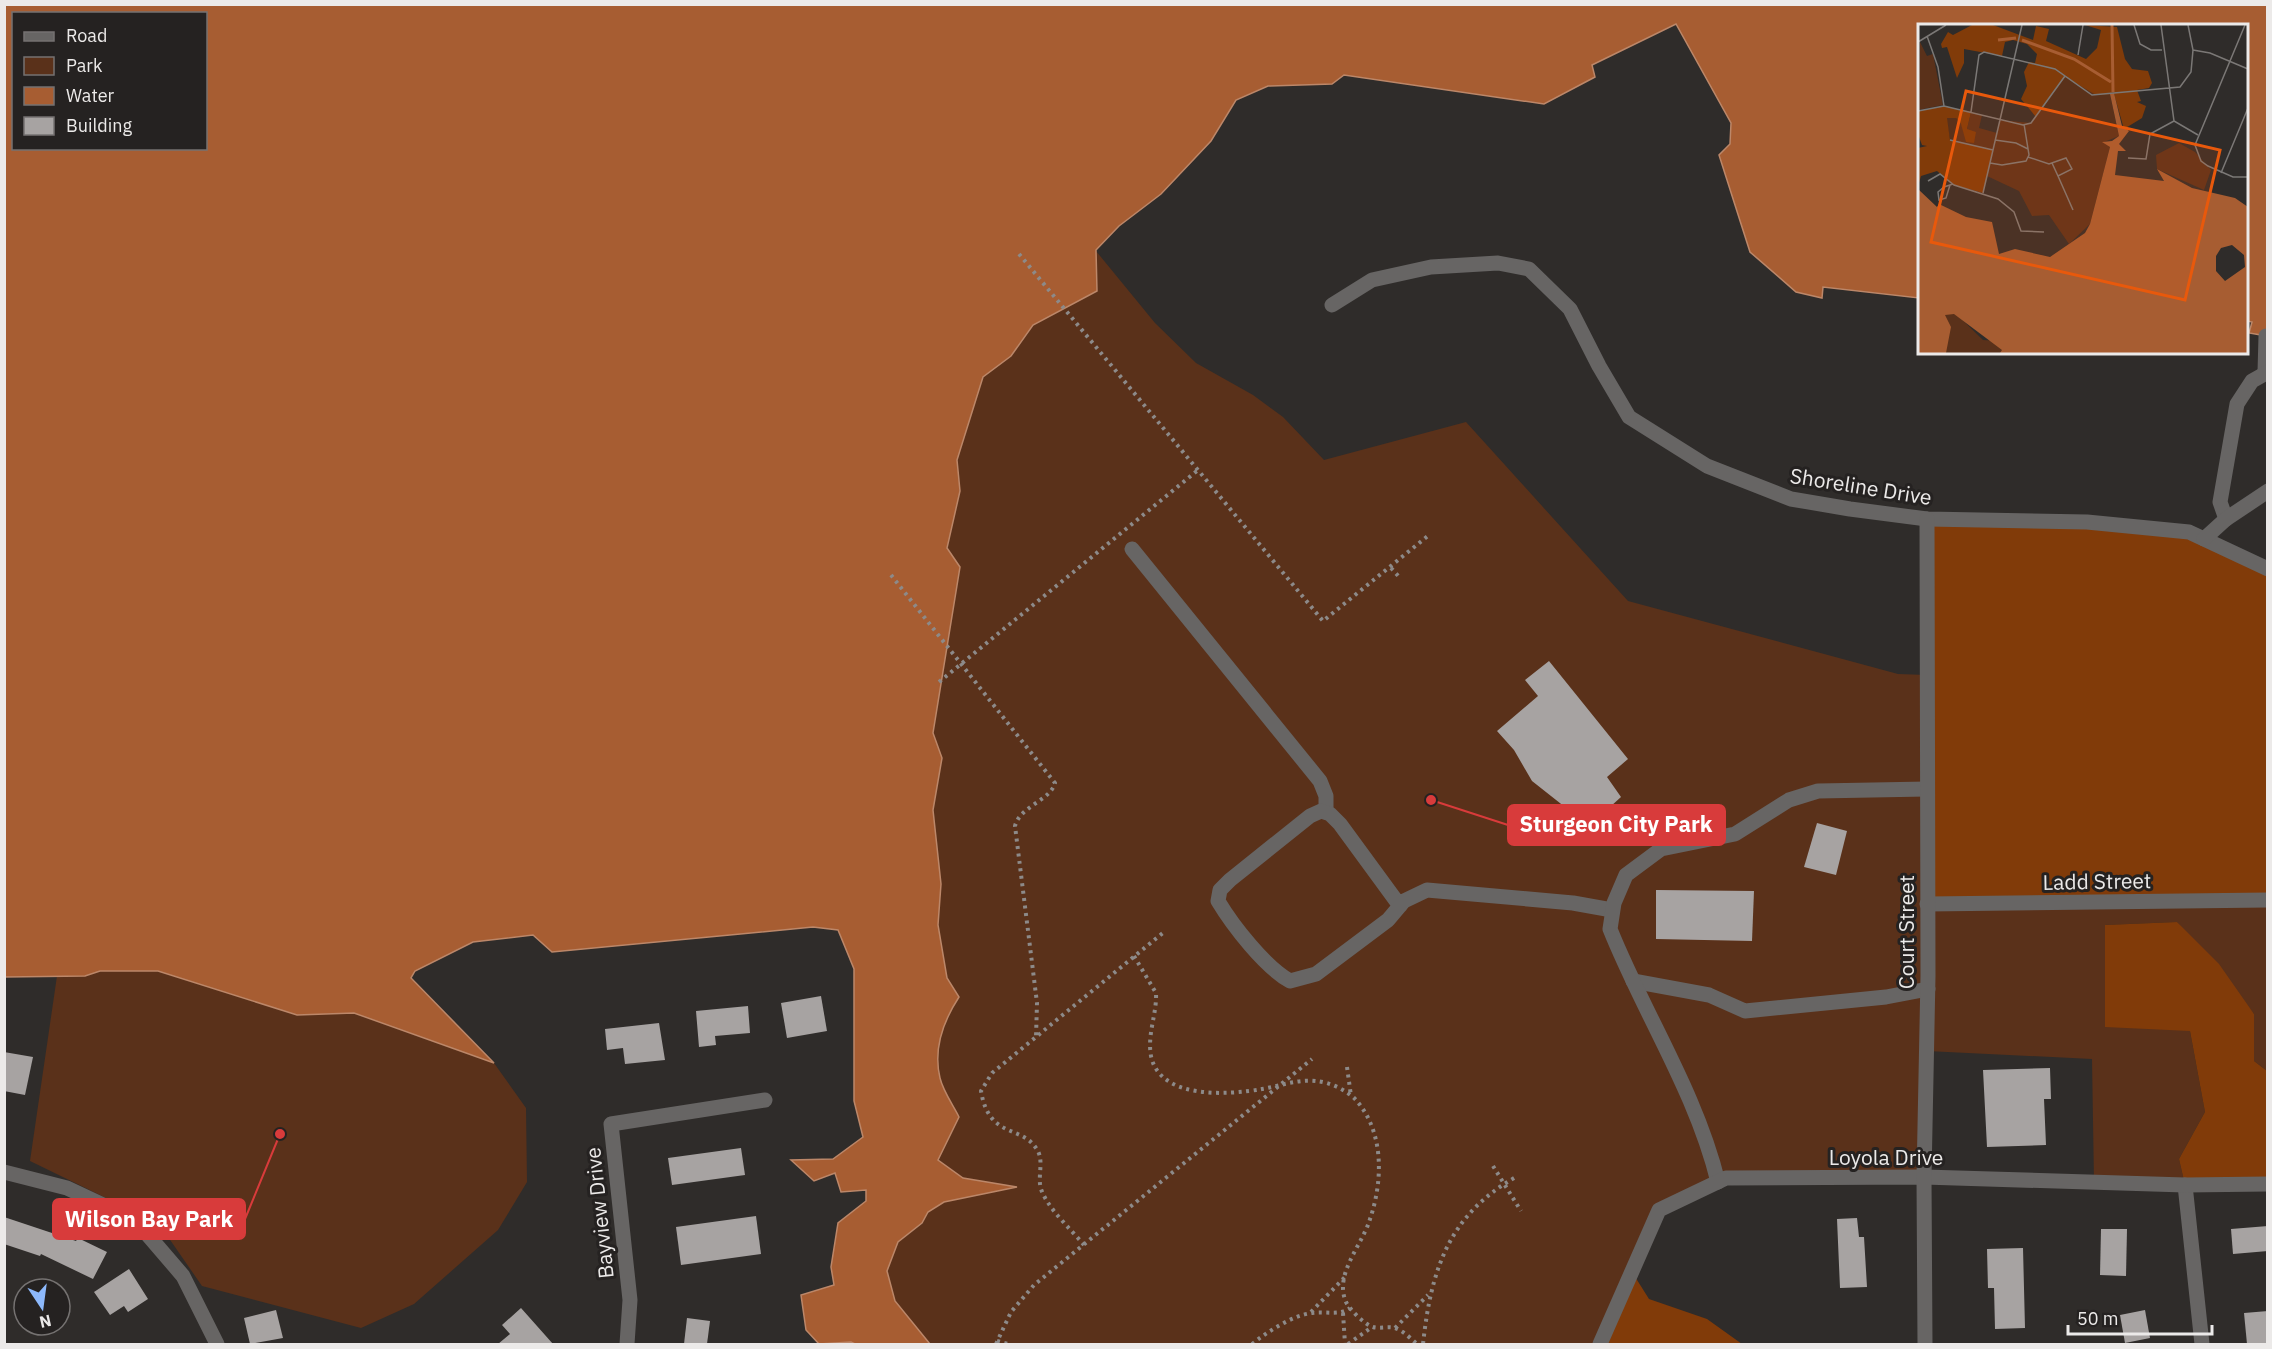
<svg xmlns="http://www.w3.org/2000/svg" width="2272" height="1349" viewBox="0 0 2272 1349" font-family="'IBM Plex Sans',sans-serif">
<style>
.green{fill:#5a311a}
.forest{fill:#813b09}
.water{fill:#a75d32;stroke:#bc8769;stroke-width:1.5;fill-rule:evenodd}
.building{fill:#a7a3a2}
.lines{fill:none;stroke-linecap:round;stroke-linejoin:round}
.path{stroke:#8d8a89;stroke-width:4;stroke-dasharray:3 4.5;stroke-linecap:butt}
.minor{stroke:#676564;stroke-width:15}
.labels{text-anchor:middle;dominant-baseline:central;stroke-width:6;stroke-linejoin:round;paint-order:stroke}
.street-label{font-size:21px;fill:#eceae9;stroke:#252221}
.inset-river{fill:none;stroke:#a75d32;stroke-width:3}
.inset-road{fill:none;stroke:#7b7876;stroke-width:1.5}
.view{fill:#e8590c;fill-opacity:0.15;stroke:#e8590c;stroke-width:3}
.inset-edge{fill:none;stroke:#eceae9;stroke-width:3}
.leader{fill:none;stroke:#d83b3b;stroke-width:2}
.callout-dot{fill:#d83b3b;stroke:#252221;stroke-width:2}
.callout{fill:#d83b3b;stroke:#d83b3b;stroke-width:2}
.callout-label{font-size:22px;text-anchor:middle;font-weight:bold;fill:#fff}
</style>
<rect width="100%" height="100%" fill="#2f2c2a"/>
<g class="green">
<path d="M1096 251 1155 323 1196 363 1253 395 1283 417 1324 460 1466 422 1628 601 1898 674 1927 675 2267 900V1071L2254 1061V1014L2177 922 2105 925 2190 1031 2205 1112 2179 1159 2185 1185 2094 1182 2092 1059 1927 1051 1924 1177 1726 1178 1659 1210 1600 1344H930L895 1301 887 1271 898 1242 922 1224 928 1212 944 1202 1015 1187 963 1178 938 1160 959 1117C953 1105 943 1091 940 1078 933 1049 944 1020 958 997L947 978 938 925 941 884 933 810 942 758 932 733 960 568 947 548 960 491 957 460 983 376 1011 356 1033 325 1096 291Z"/>
<path d="M100 971H158L297 1015 354 1013 494 1063 526 1108 527 1182 498 1230 414 1304 361 1328 202 1286 166 1234 141 1215 30 1161 57 976H85Z"/>
</g>
<g class="forest">
<path d="M1927 519 2189 532 2267 569V900L1927 904Z"/>
<path d="M2177 922 2219 964 2254 1014V1061L2267 1071V1184L2185 1185 2179 1159 2205 1112 2190 1031 2105 1027V925Z"/>
<path d="M1632 1272 1649 1299 1707 1319 1742 1344H1600Z"/>
</g>
<path class="water" d="M4 5H2267V336L2249 333 2252 322 2247 321 2246 26H1920L1919 298 1823 287 1822 298 1796 292 1750 252 1719 155 1730 144 1731 123 1676 24 1592 65 1595 77 1544 104 1344 75 1332 84 1268 86 1236 100 1211 141 1161 194 1119 226 1096 250 1097 291 1033 325 1011 356 983 377 957 460 960 491 947 548 960 567 933 733 942 758 933 810 941 884 938 925 947 978 959 997C944 1020 933 1049 940 1078 943 1091 953 1105 959 1117L938 1160 963 1178 1017 1187 944 1202 928 1212 922 1223 898 1242 887 1271 895 1301 930 1344H855L851 1342 819 1344 806 1330 801 1295 834 1285 831 1267 838 1223 866 1201V1190L841 1192 835 1173 814 1181 791 1160 833 1159 863 1137 854 1101V969L838 930 813 927 552 952 533 935 473 942 415 971 411 978 494 1063 354 1013 297 1015 158 971H100L85 976 5 977ZM14 14H206V148H14Z"/>
<g class="building">
<path d="M1549 661 1628 759 1607 777 1621 797 1589 826 1532 781 1514 750 1497 731 1538 696 1525 680Z"/>
<path d="M1817 823 1847 831 1836 875 1804 867Z"/>
<path d="M1656 890 1754 891 1752 941 1656 939Z"/>
<path d="M821 996 827 1031 787 1038 781 1003Z"/>
<path d="M748 1006 750 1033 715 1036 716 1045 699 1047 696 1011Z"/>
<path d="M659 1023 665 1060 625 1064 623 1048 607 1050 605 1029Z"/>
<path d="M4 1052 33 1057 25 1095 4 1091Z"/>
<path d="M2050 1068 2051 1099H2044L2046 1145 1987 1147 1983 1070Z"/>
<path d="M741 1148 745 1175 672 1185 668 1158Z"/>
<path d="M756 1216 761 1254 681 1265 676 1227Z"/>
<path d="M4 1217 76 1241 78 1238 107 1252 93 1279 41 1254 40 1256 4 1244Z"/>
<path d="M1857 1218 1859 1237H1864L1867 1287 1840 1288 1837 1219Z"/>
<path d="M2268 1226V1251L2233 1254 2231 1229Z"/>
<path d="M2101 1229H2127L2126 1276 2100 1275Z"/>
<path d="M2023 1248 2025 1328 1995 1329 1994 1288H1988L1987 1249Z"/>
<path d="M129 1269 148 1299 128 1312 124 1306 110 1315 94 1292Z"/>
<path d="M521 1308 553 1344H498L510 1334 502 1325Z"/>
<path d="M276 1310 283 1338 250 1344 244 1318Z"/>
<path d="M2145 1310 2150 1338 2125 1343 2120 1315Z"/>
<path d="M2268 1311V1344H2247L2244 1313Z"/>
<path d="M687 1318 710 1321 707 1344H684Z"/>
</g>
<g class="lines">
<g class="path">
<path d="M1019 254 1323 621 1429 535"/>
<path d="M1391 568 1401 579"/>
<path d="M891 575 1055 783C1050 801 1020 806 1015 826L1037 1003 1036 1037"/>
<path d="M939 682 1198 470"/>
<path d="M1134 956 1156 993C1157 1014 1147 1034 1151 1056 1160 1100 1229 1095 1262 1089 1280 1086 1297 1079 1316 1081 1329 1082 1347 1090 1356 1100 1385 1133 1383 1183 1369 1222 1361 1246 1334 1275 1346 1302 1350 1310 1364 1324 1373 1327 1379 1329 1388 1326 1395 1328 1404 1331 1411 1339 1417 1344"/>
<path d="M1347 1067 1351 1096"/>
<path d="M1493 1166 1521 1211"/>
<path d="M1084 1245C1071 1229 1048 1209 1041 1189 1037 1176 1045 1160 1036 1148 1021 1125 989 1139 981 1091L992 1073 1164 932"/>
<path d="M1311 1312 1345 1277"/>
<path d="M1343 1313 1345 1344"/>
<path d="M1395 1328 1428 1295"/>
<path d="M997 1341 1008 1344"/>
<path d="M996 1344 1011 1312 1034 1285 1312 1059"/>
<path d="M1252 1344C1267 1332 1293 1315 1312 1313 1326 1311 1339 1316 1350 1308"/>
<path d="M1348 1344 1372 1327"/>
<path d="M1423 1344C1431 1271 1448 1215 1516 1177"/>
</g>
<g class="minor">
<path d="M1332 305 1372 280 1431 267 1498 263 1529 269 1570 309 1599 366 1629 417 1707 466 1791 499 1850 509 1927 519 2087 522 2189 532 2268 569"/>
<path d="M2265 372 2266 336"/>
<path d="M2226 519 2220 502 2237 404 2252 381 2268 372"/>
<path d="M2204 539 2226 519 2268 491"/>
<path d="M1132 549 1320 781 1326 796V812"/>
<path d="M1927 904 2268 900"/>
<path d="M1400 906 1340 824 1330 814 1321 811 1310 816 1230 880 1220 890 1218 901C1233 926 1265 967 1290 981L1316 974 1388 920 1404 901 1427 890 1573 903 1612 910"/>
<path d="M1633 981 1709 995 1745 1011 1886 997 1928 989"/>
<path d="M4 1172 67 1188 135 1220 183 1276 217 1344"/>
<path d="M1718 1182C1696 1092 1644 1014 1610 929L1614 903 1626 875 1661 849 1735 834 1789 800 1818 791 1927 789"/>
<path d="M2185 1185 2202 1344"/>
<path d="M627 1344 630 1300 611 1124 765 1100"/>
<path d="M1600 1344 1659 1210 1726 1178 1924 1177 2185 1185 2268 1184"/>
<path d="M1925 1344 1924 1177 1928 976 1927 519"/>
</g>
</g>
<g class="labels">
<g class="street-label">
<text transform="translate(1861 486) rotate(9)">Shoreline Drive</text>
<text transform="translate(2097 881) rotate(-1)">Ladd Street</text>
<text transform="translate(1906 932) rotate(-90)">Court Street</text>
<text x="1886" y="1157">Loyola Drive</text>
<text transform="translate(599 1213) rotate(-96)">Bayview Drive</text>
</g>
</g>
<g transform="translate(1918 24)">
<rect width="330" height="330" fill="#2f2c2a"/>
<path d="M2 18 9 32 15 30 25 81 0 86ZM147 52 192 70 201 112 186 118 192 123 172 200 151 220 131 191 114 192 101 167 69 152 32 116 28 94H38L49 105 53 88 64 91 61 104 79 109 82 96 113 99ZM261 119 277 128 293 146 286 166 239 145 238 131ZM26 278 65 316 82 317 86 329H28Z" fill="#5a311a"/>
<path d="M54 1H75L115 16 118 2 131 5 128 17 168 35 179 24 183 6 167 1 199 3 207 35 214 45 230 47 234 59 231 64 219 66 223 77 219 78 228 82 224 94 206 105 196 70 178 71 147 53 118 93 103 75 109 62 106 48 111 38 117 39 119 30 109 20 95 16 87 18 84 32 46 25V39L39 54 29 23 24 24 23 20 30 8 35 11ZM26 82 53 88 49 105 58 108 56 119 48 118 43 100 38 94H29L32 116 75 126 65 169 36 161 19 147 3 152 0 162V124L9 122 4 121 0 110V87Z" fill="#813b09"/>
<path d="M196 69 204 102 211 107 201 120 208 127H200L197 151 246 157 239 145 274 164 317 174 330 183V329H82L84 326 36 290 27 291 33 303 28 329H0V165L19 183 21 180 48 193 74 198 81 230 97 225 132 233 167 209 172 200 192 123 184 118 194 117 201 112 192 70ZM314 221 326 231 327 243 307 257 298 247V232L303 224Z" fill="#a75d32" fill-rule="evenodd"/>
<path class="inset-river" d="M194 1 195 68M80 16 98 14M104 16 156 35 193 58"/>
<path class="inset-road" d="M216 1 222 20 233 26H244M243 1 256 97 280 111M327 1 277 121 283 137 290 142 315 153H330M9 12 20 43 26 82M0 18 28 1M275 26 292 29 330 45M160 31 165 1M0 87 26 82 105 101 113 99 147 52M53 88 61 31 66 28 137 45 174 71 262 63 273 48 275 26 270 1M32 116 75 126M77 116 98 119 110 125M110 133 131 140 148 134 154 145 140 152 134 139M210 134 228 135 232 110 256 97M72 139 84 141 108 137 111 131 106 100M303 149 330 84M140 152 155 186M10 157 22 150 36 161 80 175 96 188 103 207 126 208M32 161 28 174 21 176 20 168 26 163 35 160M65 169 104 1"/>
<path class="view" d="M48 67 302 126 267 276 13 218Z"/>
<rect width="330" height="330" class="inset-edge"/>
</g>
<path class="leader" d="M1431 800L1508 825M280 1134L245 1219"/>
<g class="callout-dot">
<circle cx="1431" cy="800" r="6"/>
<circle cx="280" cy="1134" r="6"/>
</g>
<g class="callout">
<rect x="1508" y="805" width="217" height="40" rx="6"/>
<rect x="53" y="1199" width="192" height="40" rx="6"/>
</g>
<g class="callout-label">
<text x="1616" y="832">Sturgeon City Park</text>
<text x="149" y="1227">Wilson Bay Park</text>
</g>
<rect width="2272" height="1349" fill="none" stroke="#eceae9" stroke-width="12"/>
<rect x="12" y="12" width="195" height="138" fill="#252221" stroke="#757271" stroke-width="1.5"/>
<rect x="24" y="32" width="30" height="9" fill="#676564" stroke="#757271" stroke-width="1.5"/>
<text x="66" y="42" font-size="18" fill="#eceae9">Road</text>
<rect x="24" y="57" width="30" height="18" fill="#5a311a" stroke="#757271" stroke-width="1.5"/>
<text x="66" y="72" font-size="18" fill="#eceae9">Park</text>
<rect x="24" y="87" width="30" height="18" fill="#a75d32" stroke="#757271" stroke-width="1.5"/>
<text x="66" y="102" font-size="18" fill="#eceae9">Water</text>
<rect x="24" y="117" width="30" height="18" fill="#a7a3a2" stroke="#757271" stroke-width="1.5"/>
<text x="66" y="132" font-size="18" fill="#eceae9">Building</text>
<g transform="translate(42 1307) rotate(167)"><circle r="28" fill="#252221" stroke="#757271" stroke-width="1.5"/>
<path d="M0-4.5L10 22L0 15L-10 22Z" fill="#8db9fc"/>
<text y="-9" font-size="16" font-weight="bold" text-anchor="middle" fill="#eceae9">N</text>
</g>
<path d="M2068 1325v9h144v-9" fill="none" stroke="#eceae9" stroke-width="3"/>
<text x="2077" y="1325" font-size="18" fill="#eceae9" stroke="#252221" stroke-width="4.5" paint-order="stroke">50 m</text>
</svg>
